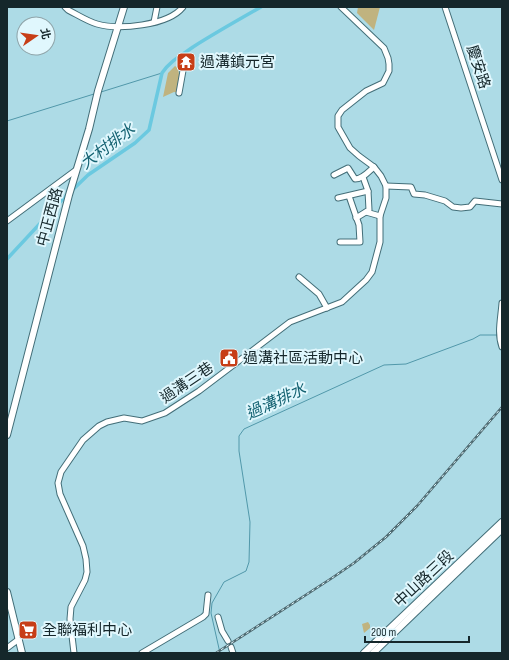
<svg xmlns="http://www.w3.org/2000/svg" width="509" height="660" viewBox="0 0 509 660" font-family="'Sofia Sans Condensed','Noto Sans TC',sans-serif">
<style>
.green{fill:#c0b37f}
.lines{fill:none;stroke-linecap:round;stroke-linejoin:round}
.stream{stroke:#5198aa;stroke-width:1}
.canal{stroke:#6bc9e0;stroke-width:3.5}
.minor-casing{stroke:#436e78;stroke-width:7}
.major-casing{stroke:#436e78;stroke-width:8}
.minor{stroke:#fff;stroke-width:5}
.major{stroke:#fff;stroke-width:6}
.rail-casing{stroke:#4e6a71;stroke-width:2.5}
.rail{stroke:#e0f7fd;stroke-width:1;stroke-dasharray:3;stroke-linecap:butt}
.labels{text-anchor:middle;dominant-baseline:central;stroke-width:4;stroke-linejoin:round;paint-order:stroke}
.poi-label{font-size:15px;fill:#15272b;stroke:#e0f7fd;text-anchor:start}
.street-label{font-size:15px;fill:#15272b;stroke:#e0f7fd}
.water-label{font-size:16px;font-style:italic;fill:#146272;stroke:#e0f7fd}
</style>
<rect width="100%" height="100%" fill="#addbe6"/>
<g class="green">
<path d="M358 7H380L374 30 357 13Z"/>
<path d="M175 66 178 68 182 94 174 92 163 97 168 73Z"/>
<path d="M368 622 370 625V628L364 633 362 624Z"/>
</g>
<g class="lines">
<g class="stream">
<path d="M101 92 162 73"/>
<path d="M7 121 94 94"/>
<path d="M220 653 211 613 212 603 224 582 246 571 249 562 250 522 239 451V436L244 429 384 365 406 364 473 339 480 335H498"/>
</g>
<path class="canal" d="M7 259 60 202 88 175 135 143 149 130 162 73C170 61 182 55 193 47 215 33 238 20 261 7"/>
<defs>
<g id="minor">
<path d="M65 7 68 10C78 15 87 21 97 24 118 30 168 26 183 7"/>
<path d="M445 7 502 180"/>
<path d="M154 22 157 7"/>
<path d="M183 58V60"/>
<path d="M179 93 184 65"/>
<path d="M334 175 348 168 355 179C363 179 368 172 374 167"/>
<path d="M386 186 411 187 414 194 425 195 445 201 453 207 461 208 470 207 475 201 502 204"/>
<path d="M338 198 368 191"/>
<path d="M366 212 380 216"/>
<path d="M356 218 369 210 368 191 363 177"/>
<path d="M7 221 76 170"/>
<path d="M340 242H360L359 225 349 196"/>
<path d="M299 277 319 294 327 308"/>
<path d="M502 303C501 318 497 333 502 347"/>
<path d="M218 617 222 631 228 641"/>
<path d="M231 647 233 653"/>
<path d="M7 648 19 639"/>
<path d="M74 653 70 619 71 607 85 580 87 572 86 559 83 546 60 494 58 483 61 472 83 440 99 426 107 422 124 418 142 421 165 413 199 391 290 322 342 302 366 280 372 272 380 242V216L386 198V186L381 176 374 167 359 156 350 148 338 127V116L342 110 366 91 383 83 389 71V64L388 58 384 48 341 7"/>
<path d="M142 653 203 617 206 614 208 595"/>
</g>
<g id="major">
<path d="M7 435 69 195 89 129 98 91 124 7"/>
<path d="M7 592 22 653"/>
<path d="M364 653 502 522"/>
<path d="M373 653 502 529"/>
</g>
</defs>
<use href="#minor" class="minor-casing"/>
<use href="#major" class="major-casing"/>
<use href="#minor" class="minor"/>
<use href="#major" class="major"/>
<defs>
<path id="rail" d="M216 653 332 578 354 563 386 537 417 506 502 407"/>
</defs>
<use href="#rail" class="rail-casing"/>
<use href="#rail" class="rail"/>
</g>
<defs>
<symbol id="temple-square" viewBox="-11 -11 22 22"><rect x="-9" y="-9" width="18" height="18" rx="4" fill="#c73e17" stroke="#e0f7fd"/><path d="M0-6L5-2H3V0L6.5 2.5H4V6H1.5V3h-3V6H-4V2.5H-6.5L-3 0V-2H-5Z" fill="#fff"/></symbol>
<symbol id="civic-square" viewBox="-11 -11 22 22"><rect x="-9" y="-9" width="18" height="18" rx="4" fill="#c73e17" stroke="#e0f7fd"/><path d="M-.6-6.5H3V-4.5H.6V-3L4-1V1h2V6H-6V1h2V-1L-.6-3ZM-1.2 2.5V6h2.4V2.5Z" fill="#fff"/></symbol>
<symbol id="supermarket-square" viewBox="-11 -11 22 22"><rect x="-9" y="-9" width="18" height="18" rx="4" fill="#c73e17" stroke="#e0f7fd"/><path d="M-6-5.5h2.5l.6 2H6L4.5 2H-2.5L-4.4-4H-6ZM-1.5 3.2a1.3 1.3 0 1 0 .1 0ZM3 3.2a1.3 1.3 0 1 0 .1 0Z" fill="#fff"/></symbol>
</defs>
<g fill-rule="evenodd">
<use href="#temple-square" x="175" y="51" width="22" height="22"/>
<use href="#civic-square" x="218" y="347" width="22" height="22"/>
<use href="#supermarket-square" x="17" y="619" width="22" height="22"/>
</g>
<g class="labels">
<g class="poi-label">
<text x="200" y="62">過溝鎮元宮</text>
<text x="243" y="358">過溝社區活動中心</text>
<text x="42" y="630">全聯福利中心</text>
</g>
<g class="street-label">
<text transform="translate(478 67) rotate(72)">慶安路</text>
<text transform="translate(50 217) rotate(-75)">中正西路</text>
<text transform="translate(187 383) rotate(-34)">過溝三巷</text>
<text transform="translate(424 579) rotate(-43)">中山路三段</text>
</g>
<g class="water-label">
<text transform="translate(108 147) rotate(-37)">大村排水</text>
<text transform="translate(276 402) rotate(-25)">過溝排水</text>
</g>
</g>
<rect width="509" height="660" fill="none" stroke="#15272b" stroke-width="16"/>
<g transform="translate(36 36) rotate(77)"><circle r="19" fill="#e0f7fd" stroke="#8fa4a9"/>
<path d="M0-3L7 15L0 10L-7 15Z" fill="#c73e17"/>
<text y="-6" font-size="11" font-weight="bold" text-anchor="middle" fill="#15272b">北</text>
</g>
<path d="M365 636v6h104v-6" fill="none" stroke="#15272b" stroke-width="2"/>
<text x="371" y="636" font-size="12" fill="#15272b" stroke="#e0f7fd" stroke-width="3" paint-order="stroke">200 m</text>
</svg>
